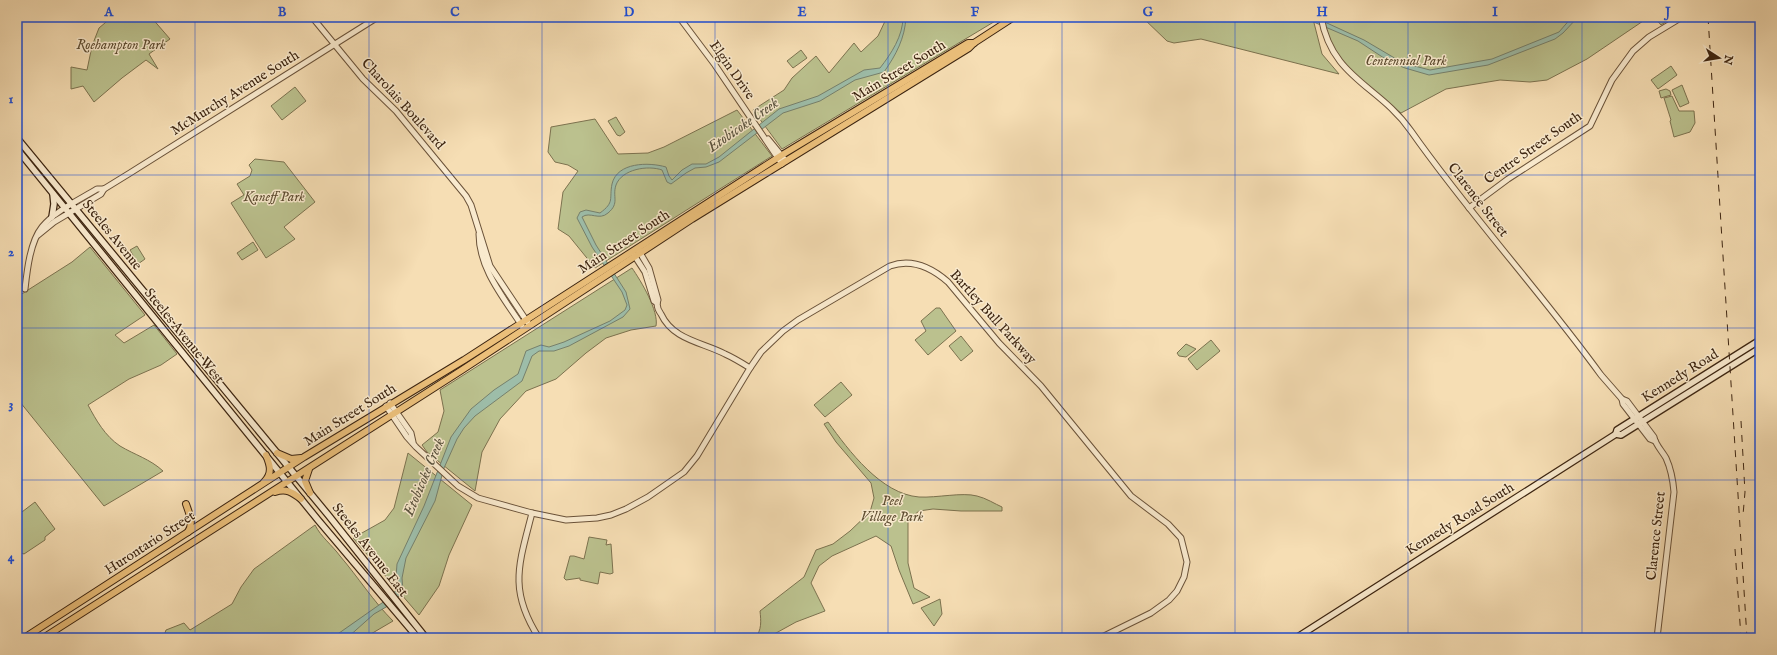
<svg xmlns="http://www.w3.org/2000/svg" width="1777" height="655" viewBox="0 0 1777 655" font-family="'IM FELL English',serif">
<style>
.green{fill:#bbc18e;stroke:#7c724f}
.water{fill:#9dbda9;stroke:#76806c}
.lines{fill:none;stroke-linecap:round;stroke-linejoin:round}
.stream{stroke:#76806c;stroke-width:1}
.river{stroke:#9dbda9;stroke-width:6}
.tertiary-casing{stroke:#6a5239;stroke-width:7}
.secondary-casing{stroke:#3c2410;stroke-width:8}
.primary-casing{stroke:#3c2410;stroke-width:8}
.tertiary{stroke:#f9eace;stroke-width:5}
.secondary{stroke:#f9eace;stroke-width:5.5}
.primary{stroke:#ebbf7a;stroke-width:6}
.rail{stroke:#3c2410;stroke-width:1;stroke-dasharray:7 7;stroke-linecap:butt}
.grid{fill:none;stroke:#1d4ed8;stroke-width:1;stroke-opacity:0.55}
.labels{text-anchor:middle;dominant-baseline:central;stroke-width:3;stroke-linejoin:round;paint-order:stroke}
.park-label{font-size:14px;font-style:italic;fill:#5c4b30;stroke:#f9eace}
.street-label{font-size:14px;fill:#3c2410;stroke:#f9eace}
.water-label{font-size:15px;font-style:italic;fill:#59523e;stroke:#f9eace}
.neatline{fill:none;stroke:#1d4ed8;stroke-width:1.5}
.grid-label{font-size:13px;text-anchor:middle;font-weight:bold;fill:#1d4ed8}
</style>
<rect width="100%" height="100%" fill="#f6deb4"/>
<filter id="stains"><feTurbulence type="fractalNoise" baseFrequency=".005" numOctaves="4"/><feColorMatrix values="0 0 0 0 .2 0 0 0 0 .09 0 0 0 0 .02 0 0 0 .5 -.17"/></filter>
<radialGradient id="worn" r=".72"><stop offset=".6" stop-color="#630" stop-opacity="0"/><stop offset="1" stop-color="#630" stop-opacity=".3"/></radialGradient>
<g class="green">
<path d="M112 17H151L170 39 149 54 158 69 146 60 122 78 94 102 83 86 71 89V67L87 70 92 46 99 28Z"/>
<path d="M887 17H1002L782 149 753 110 784 90 792 78 816 56 829 73 854 43 861 52 878 36Z"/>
<path d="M1142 17H1311L1313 19 1322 54 1339 74 1201 39 1174 43 1167 41Z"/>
<path d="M1323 17H1649L1587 59 1547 80 1530 82 1500 80 1446 89 1401 113C1383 102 1346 69 1334 52 1327 42 1325 29 1323 17Z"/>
<path d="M1654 17H1673L1661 25Z"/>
<path d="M801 50 807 58 793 68 787 61Z"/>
<path d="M1671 66 1677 75 1658 89 1651 80Z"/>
<path d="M1682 85 1689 103 1680 107 1672 90Z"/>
<path d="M295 87 306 101 282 120 271 106Z"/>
<path d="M1666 89 1670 91 1671 95 1661 98 1659 91Z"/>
<path d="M1672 96 1679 111H1694L1695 123 1690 132 1674 137 1670 121 1671 120 1664 98Z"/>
<path d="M737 110 772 156 595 268 569 236 558 229 563 192 578 171 568 165 555 162 548 152 551 127 595 119 618 154 648 153 664 147Z"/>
<path d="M616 117 625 132 620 136 617 135 608 121Z"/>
<path d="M255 159 284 162 315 202 284 227 295 239 266 258 231 203 244 195 237 184 250 176 252 170 249 165Z"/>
<path d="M253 242 258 250 242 260 237 253Z"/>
<path d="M137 246 145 259 138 264 130 250Z"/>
<path d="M90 247 145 315 115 335 124 343 154 325 177 354 161 365 129 379 88 405C96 420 105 436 120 446 135 455 150 459 163 471L104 506 20 402 17 407V297L72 262Z"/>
<path d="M632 268C641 281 659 311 656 326L631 330 606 338 586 353 556 379 526 391 500 419 482 452 475 491 427 452 422 445 438 432 444 411 440 390Z"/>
<path d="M936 308H940L956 331 928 355 915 340 926 331 921 321Z"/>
<path d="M961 336 973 351 961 361 949 346Z"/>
<path d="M1211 340 1220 351 1197 370 1188 359Z"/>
<path d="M1186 344 1196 349 1186 357 1179 356 1177 353Z"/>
<path d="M841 382 852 395 825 417 814 405Z"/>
<path d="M828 422C849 451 881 494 919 497 937 498 962 492 977 496 986 498 995 504 1002 507V511H961L933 509 919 511 908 520V563L914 588 930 597 913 604 899 570 891 546 876 536 832 556 819 566 811 583 825 611 796 622 767 638H755C762 630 761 621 760 611L804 577 816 550 833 544 850 531 870 512 874 498 871 483 836 442 824 424Z"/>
<path d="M408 453 472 505 449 555 439 586 419 615 353 538 385 520 394 508Z"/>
<path d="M35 502 55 529 45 537V540L24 554C13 551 17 530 17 521L22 520 18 515Z"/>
<path d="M315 525C321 537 332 545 340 556 358 577 373 601 393 621L364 638H163L166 630 184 623 190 630 232 604 241 587 254 569Z"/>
<path d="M589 537 607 540 606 545 611 544 613 573 610 574 600 572 598 584 580 580V578L566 580 564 578 570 556H574L584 559Z"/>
<path d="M940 599 942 614 934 626 921 608Z"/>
</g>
<g class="water">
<path d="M903 17H906C905 38 896 55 884 72L855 80 820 101 783 113 719 162 706 167 695 168 686 173 671 184 667 182 662 170C648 165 622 169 616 185 612 197 620 203 608 213 599 221 590 211 582 217L596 245 626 292 630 309 623 317 610 324 569 346 554 351H539L532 356 522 381 475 416 464 428 457 439 444 468 435 501 406 558 402 578 403 591 393 603 374 614 347 638H332L389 598 397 589 396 577 397 564 424 506 451 437 471 409 494 390 518 374 526 351 541 345 549 347 564 342 610 321 625 310 627 305 622 292 592 247 577 218 580 212 586 210 600 213C615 202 609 199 612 184 617 162 649 162 666 167L669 176 672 180 682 170 692 164H706L719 157 779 109 818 96 864 70 880 68C891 54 903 36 903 17Z"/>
<path d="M1302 17 1316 18 1364 40 1403 63 1430 70 1492 59 1559 32 1572 17H1578L1563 33 1555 39 1488 65 1429 75 1405 68 1390 62 1358 41Z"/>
</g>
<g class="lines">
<path class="stream" d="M1356 636 1357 638"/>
<path class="river" d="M222 638 225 636 234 638"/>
<defs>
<g id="tertiary">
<path d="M312 17 363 79 396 111 466 196 471 205 490 266 528 323"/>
<path d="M679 17 715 65 782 164"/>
<path d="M1321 17C1332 79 1379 85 1411 131 1470 215 1540 291 1601 375L1622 399 1627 401 1654 437C1655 444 1662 451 1666 458 1671 469 1673 480 1674 492L1657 638"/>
<path d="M768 139 786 161"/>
<path d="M1469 208 1508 179 1590 126 1612 80 1633 51 1649 37 1682 17"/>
<path d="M479 234C479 269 504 298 522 326"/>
<path d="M38 235 54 222 101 194 104 189"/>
<path d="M639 251 649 268 658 300C656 305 658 310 661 314 673 340 702 342 725 354 734 358 742 363 750 368"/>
<path d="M634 255 645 272 654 301 657 303"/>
<path d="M25 289C27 271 30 242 42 227 55 211 79 200 97 189H104L130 173 378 17"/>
<path d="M1622 399 1623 404 1650 439 1655 441"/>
<path d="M390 403 411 433 413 442"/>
<path d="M386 406 407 437 416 447 458 486 478 498 532 513 566 520 597 518 611 515 626 509 648 497 684 472 697 456 750 368 761 352 783 331 798 320 890 266C912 258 932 268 948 282L999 343 1041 386 1131 496 1168 524 1181 538 1187 562 1184 577 1177 591 1169 600 1151 613 1100 638"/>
<path d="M532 513C519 564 508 590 539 638"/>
</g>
<g id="secondary">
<path d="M17 138 329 516 426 638"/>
<path d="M17 149 318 520 418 638"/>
<path d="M52 217 54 204 53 194"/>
<path d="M1616 434 1617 430 1760 340"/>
<path d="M1296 638 1616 434 1621 435 1760 348"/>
</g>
<g id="primary">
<path d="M277 453 291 459 301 458"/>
<path d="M309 469 305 481 310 493"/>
<path d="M264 482C273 473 270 465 266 455"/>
<path d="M275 492C286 488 292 492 301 499"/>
<path d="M186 504C189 513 194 523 188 532"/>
<path d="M24 638 304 457 464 360 782 155 968 43H974"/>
<path d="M43 638 462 370 692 219 969 48 974 43 1014 17"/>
</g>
</defs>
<use href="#tertiary" class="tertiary-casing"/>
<use href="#secondary" class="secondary-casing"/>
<use href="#primary" class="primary-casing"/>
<use href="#tertiary" class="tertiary"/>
<use href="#secondary" class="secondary"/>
<use href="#primary" class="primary"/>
<g class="rail">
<path d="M1708 17 1747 638"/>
<path d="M1741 421 1745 492 1743 515"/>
<path d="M1735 549 1741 638"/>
</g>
</g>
<path class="grid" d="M195 17V638M369 17V638M542 17V638M715 17V638M888 17V638M1062 17V638M1235 17V638M1408 17V638M1582 17V638M17 175H1760M17 328H1760M17 480H1760"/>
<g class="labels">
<g class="park-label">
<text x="121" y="45">Roehampton Park</text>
<text x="1406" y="61">Centennial Park</text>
<text x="274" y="197">Kaneff Park</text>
<text x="892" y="501">Peel<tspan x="892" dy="16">Village Park</tspan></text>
</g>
<g class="street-label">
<text transform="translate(732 70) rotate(55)">Elgin Drive</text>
<text transform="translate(899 71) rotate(-31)">Main Street South</text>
<text transform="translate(235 93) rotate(-32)">McMurchy Avenue South</text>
<text transform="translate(403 104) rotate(48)">Charolais Boulevard</text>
<text transform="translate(1533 148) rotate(-35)">Centre Street South</text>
<text transform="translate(1478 200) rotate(52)">Clarence Street</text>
<text transform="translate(112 235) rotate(51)">Steeles Avenue</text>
<text transform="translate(624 242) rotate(-33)">Main Street South</text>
<text transform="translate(993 317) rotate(48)">Bartley Bull Parkway</text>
<text transform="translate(184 336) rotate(51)">Steeles Avenue West</text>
<text transform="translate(1680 376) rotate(-32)">Kennedy Road</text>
<text transform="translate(350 415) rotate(-32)">Main Street South</text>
<text transform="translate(1460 519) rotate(-32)">Kennedy Road South</text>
<text transform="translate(1656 536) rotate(-84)">Clarence Street</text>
<text transform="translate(150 543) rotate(-33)">Hurontario Street</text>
<text transform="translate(370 550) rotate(52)">Steeles Avenue East</text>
</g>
<g class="water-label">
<text transform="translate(743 125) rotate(-35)">Etobicoke Creek</text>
<text transform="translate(424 477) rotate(-67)">Etobicoke Creek</text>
</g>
</g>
<rect width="1777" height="655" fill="none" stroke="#f6deb4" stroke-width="44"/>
<g transform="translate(1719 58) rotate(102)" stroke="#f9eace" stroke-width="3" paint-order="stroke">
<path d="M0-3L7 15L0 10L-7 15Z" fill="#3c2410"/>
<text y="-6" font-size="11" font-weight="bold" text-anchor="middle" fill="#3c2410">N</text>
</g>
<rect x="22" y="22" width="1733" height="611" class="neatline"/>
<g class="grid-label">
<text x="109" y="16">A</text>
<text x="282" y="16">B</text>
<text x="455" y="16">C</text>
<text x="629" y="16">D</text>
<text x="802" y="16">E</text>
<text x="975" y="16">F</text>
<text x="1148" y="16">G</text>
<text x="1322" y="16">H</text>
<text x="1495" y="16">I</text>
<text x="1668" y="16">J</text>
<text x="11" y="103">1</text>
<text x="11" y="256">2</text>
<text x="11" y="408">3</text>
<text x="11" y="561">4</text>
</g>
<rect width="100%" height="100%" filter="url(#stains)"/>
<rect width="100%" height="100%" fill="url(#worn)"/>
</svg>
